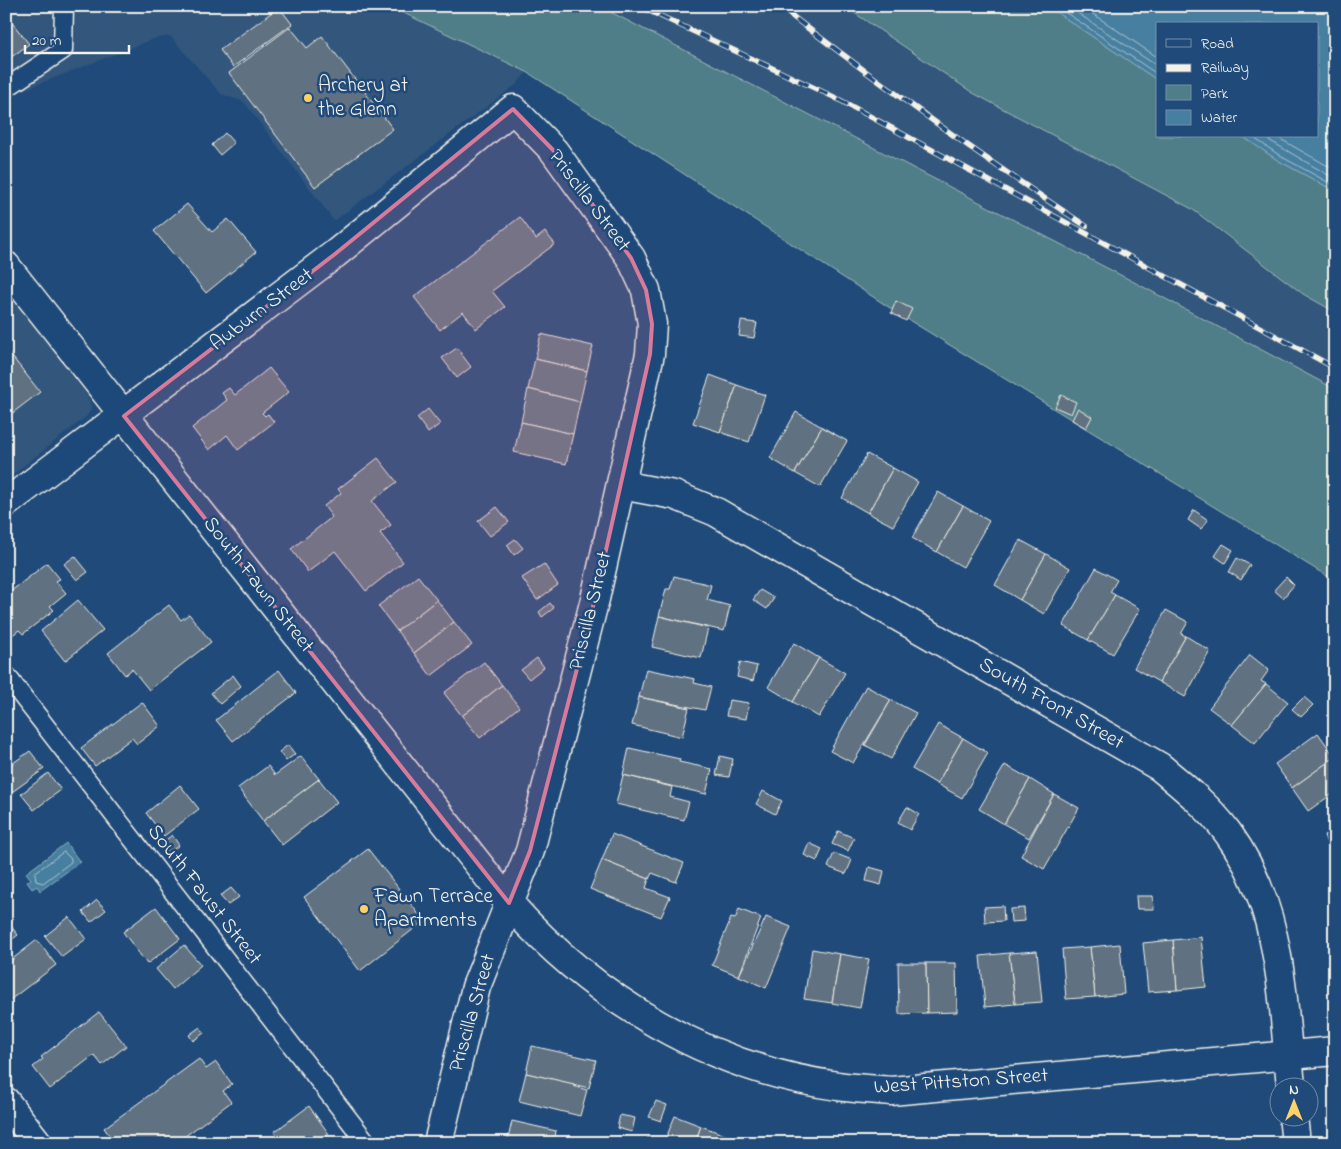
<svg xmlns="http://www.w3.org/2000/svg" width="1341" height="1149" viewBox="0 0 1341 1149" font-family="'Indie Flower',sans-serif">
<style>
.built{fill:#32567c}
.green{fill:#4f7e88;stroke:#a2b8b8}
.water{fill:#477fa0;stroke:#8cadbd}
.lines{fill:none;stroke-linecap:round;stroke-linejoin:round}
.shore{stroke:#afc3cb;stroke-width:1}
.building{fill:#607281;stroke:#f4f1e8}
.lane-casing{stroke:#f4f1e8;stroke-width:21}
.street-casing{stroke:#f4f1e8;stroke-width:31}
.lane{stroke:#1f4a7a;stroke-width:18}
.street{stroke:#1f4a7a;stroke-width:28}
.rail-casing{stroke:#f4f1e8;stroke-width:5.5}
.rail{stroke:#1f4a7a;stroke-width:4;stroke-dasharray:11;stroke-linecap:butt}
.marked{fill:#d87a9a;fill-opacity:0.2;stroke:#d87a9a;stroke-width:4;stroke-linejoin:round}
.poi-dot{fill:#ffd166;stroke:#1f4a7a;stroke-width:2}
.labels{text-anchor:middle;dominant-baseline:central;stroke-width:5;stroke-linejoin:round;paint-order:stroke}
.poi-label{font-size:21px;fill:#f4f1e8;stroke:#1f4a7a;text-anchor:start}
.street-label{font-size:21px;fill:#f4f1e8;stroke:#1f4a7a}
</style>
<rect width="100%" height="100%" fill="#1f4a7a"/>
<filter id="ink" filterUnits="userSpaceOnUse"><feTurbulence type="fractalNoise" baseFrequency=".02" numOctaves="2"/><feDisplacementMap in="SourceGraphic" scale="10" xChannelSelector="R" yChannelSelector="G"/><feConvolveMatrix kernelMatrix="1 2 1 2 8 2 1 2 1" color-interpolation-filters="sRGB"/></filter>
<g filter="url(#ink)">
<g class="built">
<path d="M6 6H389L527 72 517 84 334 221 244 102 221 94 170 36 154 39 13 94 6 100Z"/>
<path d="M599 6H844L973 93 1192 209 1303 294 1335 312V389L1134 282Z"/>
<path d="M6 286 87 395 92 408 87 416 6 480Z"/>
</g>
<g class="green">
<path d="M389 6H599L1134 282 1335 389V581L904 317 527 72Z"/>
<path d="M844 6H1047L1157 80V136H1242L1279 161 1335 191V312L1303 294 1192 209 973 93Z"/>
</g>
<g class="water">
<path d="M1047 6H1335V191L1279 161 1242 136H1317V24H1157V80Z"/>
<path d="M66 843 80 862 40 891 37 886 32 889 27 882 31 879 26 873Z"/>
</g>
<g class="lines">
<g class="shore">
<path d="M1056 6 1157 74"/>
<path d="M1067 6 1157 66"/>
<path d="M1081 6 1157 57"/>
<path d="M1251 136 1282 157 1335 186"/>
<path d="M1262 136 1335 179"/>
<path d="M1275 136 1335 170"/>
<path d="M64 852 71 859V862L43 883 36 881 35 873Z"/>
</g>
</g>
<g class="building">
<path d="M279 7 292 24 233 67 220 50Z"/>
<path d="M6 15 29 44 6 61Z"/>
<path d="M290 27 307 48 322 36 393 129 315 187 229 73Z"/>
<path d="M225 133 234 143 220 155 212 145Z"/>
<path d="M187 204 212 232 228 219 256 252 206 293 154 231Z"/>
<path d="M520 217 536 239 545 232 555 244 492 291 505 307 476 329 463 312 440 330 414 297Z"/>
<path d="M896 301 912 309 906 321 891 313Z"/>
<path d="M741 321 757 323 754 338 739 336Z"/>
<path d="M541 334 593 346 587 371 535 359Z"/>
<path d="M457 348 471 367 457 378 442 358Z"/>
<path d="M6 349 40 392 6 418Z"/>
<path d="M535 359 587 371 580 402 528 389Z"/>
<path d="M269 368 289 392 262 413 265 416 268 414 274 422 238 450 227 435 209 450 192 428 227 400 222 393 229 388 235 395Z"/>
<path d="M710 375 737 385 720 432 693 423Z"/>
<path d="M737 385 765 395 749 442 720 432Z"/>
<path d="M528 389 580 402 573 434 521 422Z"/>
<path d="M1061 395 1076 402 1071 414 1055 407Z"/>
<path d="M1078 408 1092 417 1086 428 1072 420Z"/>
<path d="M428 409 440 424 428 433 417 418Z"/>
<path d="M796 412 822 427 795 473 770 458Z"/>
<path d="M521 422 573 434 566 464 514 452Z"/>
<path d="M822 427 847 441 820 487 795 473Z"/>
<path d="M867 454 893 468 868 513 842 498Z"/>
<path d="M378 458 397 482 372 501 391 525 380 533 403 562 366 591 335 551 308 572 291 549 332 517 324 506 341 493 338 489Z"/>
<path d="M893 468 918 482 893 526 868 513Z"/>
<path d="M938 492 963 506 937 552 912 538Z"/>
<path d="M963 506 989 521 963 567 937 552Z"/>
<path d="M497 507 509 522 490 536 478 521Z"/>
<path d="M1194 510 1208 520 1201 529 1188 520Z"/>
<path d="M515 539 523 548 514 555 507 545Z"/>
<path d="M1020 540 1046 554 1020 600 995 585Z"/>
<path d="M1223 544 1233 550 1225 563 1215 556Z"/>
<path d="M1046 554 1070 568 1044 614 1020 600Z"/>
<path d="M75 556 88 572 77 580 64 564Z"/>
<path d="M1237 558 1250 565 1241 580 1229 572Z"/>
<path d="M47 563 60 579 56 581 66 593 50 606 54 610 23 634 19 630 6 640V595Z"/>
<path d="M544 564 558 585 537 600 522 578Z"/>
<path d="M1096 568 1117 580 1110 592 1115 595 1088 640 1063 626Z"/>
<path d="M418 576 437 600 397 631 378 606Z"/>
<path d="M674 576 711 585 707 600 730 606 724 631 659 616 666 589H670Z"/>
<path d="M1286 577 1294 585 1283 598 1274 590Z"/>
<path d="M760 590 774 598 767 609 753 600Z"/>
<path d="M1115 595 1140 609 1113 654 1088 640Z"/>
<path d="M78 600 103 630 65 661 41 631Z"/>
<path d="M437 600 454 622 414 653 397 631Z"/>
<path d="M550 603 554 608 542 617 539 612Z"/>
<path d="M169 605 181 620 189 614 211 642 149 690 132 669 125 675 108 653Z"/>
<path d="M1166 610 1188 622 1181 634 1186 636 1159 682 1134 668Z"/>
<path d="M659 616 708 628 701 658 652 647Z"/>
<path d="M454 622 472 645 431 676 414 653Z"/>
<path d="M1186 636 1210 651 1185 697 1159 682Z"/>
<path d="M794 643 819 658 793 702 768 687Z"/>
<path d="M1250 655 1269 670 1261 681 1266 684 1232 725 1209 708Z"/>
<path d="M537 658 544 667 529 679 521 670Z"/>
<path d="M819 658 845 673 819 717 793 702Z"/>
<path d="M484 662 502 685 462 716 444 693Z"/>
<path d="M740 662 757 666 753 681 737 677Z"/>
<path d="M646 669 695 679 694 683 711 687 705 710 639 697Z"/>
<path d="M279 670 296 693 233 741 216 720Z"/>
<path d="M233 675 241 686 220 704 211 693Z"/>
<path d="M1266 684 1288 702 1255 743 1232 725Z"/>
<path d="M502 685 519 707 480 738 462 716Z"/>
<path d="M866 686 891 700 853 763 830 751Z"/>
<path d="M639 697 689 708 682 737 632 725Z"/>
<path d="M1304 697 1313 705 1301 717 1292 709Z"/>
<path d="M729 700 749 703 746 719 726 716Z"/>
<path d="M891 700 916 713 891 759 865 745Z"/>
<path d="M142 702 160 726 137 744 132 738 95 766 81 748Z"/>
<path d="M938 724 963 738 937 784 912 769Z"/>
<path d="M1318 733 1335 757 1292 788 1275 764Z"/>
<path d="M963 738 988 753 962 798 937 784Z"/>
<path d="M288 745 295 754 286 761 279 752Z"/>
<path d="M629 748 680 759 679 762 712 769 706 794 623 775Z"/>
<path d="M30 751 44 769 12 792 6 784V768Z"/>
<path d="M301 756 319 779 263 821 238 788 268 766 275 775Z"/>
<path d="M720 756 733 759 729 777 716 775Z"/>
<path d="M1335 757V792L1308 811 1292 788Z"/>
<path d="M1005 765 1030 779 1004 824 979 809Z"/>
<path d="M48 773 61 790 34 810 21 794Z"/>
<path d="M623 775 672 787 670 797 689 802 684 820 616 804Z"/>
<path d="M319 779 337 802 282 845 263 821Z"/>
<path d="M1030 779 1054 794 1029 838 1004 824Z"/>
<path d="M180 785 199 809 164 836 146 813Z"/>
<path d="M763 791 782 801 775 814 756 804Z"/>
<path d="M1054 794 1079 808 1044 869 1021 856Z"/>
<path d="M907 807 919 814 910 830 898 822Z"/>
<path d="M838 831 854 838 848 851 832 844Z"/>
<path d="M1335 831V862L1334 863 1324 835Z"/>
<path d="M612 834 684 863 676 882 652 873 649 879 602 860Z"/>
<path d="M172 835 179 845 169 853 162 843Z"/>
<path d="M809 843 822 849 817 861 804 855Z"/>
<path d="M368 849 424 921 360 971 304 897Z"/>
<path d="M834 853 852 860 846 874 828 867Z"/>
<path d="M602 860 649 879 646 888 670 897 661 917 590 889Z"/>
<path d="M869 867 884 871 881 885 866 881Z"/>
<path d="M231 888 239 897 228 905 220 896Z"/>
<path d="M1136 896H1153L1154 909H1137Z"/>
<path d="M97 900 106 910 91 922 83 912Z"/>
<path d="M1003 906 1004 921 985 922 984 907Z"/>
<path d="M156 907 180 939 147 964 123 932Z"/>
<path d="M1024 908 1025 921 1011 922 1010 909Z"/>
<path d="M739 909 761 918 739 976 712 965 731 918 735 919Z"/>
<path d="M69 917 86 939 62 957 45 936Z"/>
<path d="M766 917 791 927 766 988 739 976Z"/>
<path d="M6 920 18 935 6 944Z"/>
<path d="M1201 937 1206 987 1177 990 1173 940Z"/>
<path d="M37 940 56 965 6 1003V964Z"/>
<path d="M1173 940 1177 990 1148 992 1143 943Z"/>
<path d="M1120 944 1124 994 1095 997 1090 947Z"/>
<path d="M184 945 201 965 173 989 156 969Z"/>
<path d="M1090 947 1095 997 1066 999 1062 949Z"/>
<path d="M812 949 840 954 832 1003 804 999Z"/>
<path d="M1037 951 1042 1002 1015 1004 1009 953Z"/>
<path d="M1009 953 1015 1004 985 1007 980 956Z"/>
<path d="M840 954 869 959 860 1008 832 1003Z"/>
<path d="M898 963H926L927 1013 899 1014Z"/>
<path d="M926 963H956L957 1012 927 1013Z"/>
<path d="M99 1012 126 1046 102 1065 94 1055 50 1089 33 1067 43 1059 41 1057Z"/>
<path d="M200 1027 204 1033 193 1041 189 1035Z"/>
<path d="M532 1046 596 1060 589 1088 526 1073Z"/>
<path d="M199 1059 206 1069 216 1062 232 1084 223 1091 231 1102 176 1143H115L104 1128Z"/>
<path d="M526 1073 574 1084 573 1086 587 1090 580 1116 519 1101Z"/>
<path d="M656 1101 667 1105 661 1121 649 1117Z"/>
<path d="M309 1106 329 1134 317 1143H282L274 1132Z"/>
<path d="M620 1115 635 1118 632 1132 617 1128Z"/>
<path d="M675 1116 701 1126 695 1143H664Z"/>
<path d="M512 1121 556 1131 554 1143H507Z"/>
<path d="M701 1126 728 1136 725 1143H695Z"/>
<path d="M648 1137 661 1141 660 1143H645Z"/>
<path d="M1231 1139V1143H1203V1142Z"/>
</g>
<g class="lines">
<defs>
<g id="lane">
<path d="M6 88 63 50 64 6"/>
<path d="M6 675 367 1143"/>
</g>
<g id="street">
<path d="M6 266 509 903C594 999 710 1069 838 1086 855 1089 873 1089 891 1091L1335 1051"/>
<path d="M621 485 674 495 716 512 1160 767C1184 787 1209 807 1228 833 1283 909 1282 997 1291 1086"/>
<path d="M6 503 335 254 513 109 554 151 631 258 646 290 652 324 650 354 595 599 530 851 476 987 438 1143"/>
<path d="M6 1102 38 1143"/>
<path d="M1293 1116 1296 1143"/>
</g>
</defs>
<use href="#lane" class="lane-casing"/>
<use href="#street" class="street-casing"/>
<use href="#lane" class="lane"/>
<use href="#street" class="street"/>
<defs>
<g id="rail">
<path d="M639 6 836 98 1335 368"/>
<path d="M779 6C879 83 981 157 1086 226"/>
</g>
</defs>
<use href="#rail" class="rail-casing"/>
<use href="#rail" class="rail"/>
</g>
</g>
<path class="marked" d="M513 109 554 151 631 258 646 290 652 324 650 354 595 599 530 851 509 903 124 416 335 254Z"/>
<g class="poi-dot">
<circle cx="308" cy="98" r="5"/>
<circle cx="364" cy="909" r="5"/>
</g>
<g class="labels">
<g class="poi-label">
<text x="318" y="86">Archery at<tspan x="318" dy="24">the Glenn</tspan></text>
<text x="374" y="897">Fawn Terrace<tspan x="374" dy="24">Apartments</tspan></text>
</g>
<g class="street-label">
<text transform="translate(589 201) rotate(53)">Priscilla Street</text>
<text transform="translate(262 310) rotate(-37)">Auburn Street</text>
<text transform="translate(258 585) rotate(52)">South Fawn Street</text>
<text transform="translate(591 611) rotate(-76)">Priscilla Street</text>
<text transform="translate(1051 704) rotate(30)">South Front Street</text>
<text transform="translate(204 895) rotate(52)">South Faust Street</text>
<text transform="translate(473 1013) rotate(-74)">Priscilla Street</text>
<text transform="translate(961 1082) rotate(-4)">West Pittston Street</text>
</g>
</g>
<rect width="1341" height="1149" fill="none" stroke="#1f4a7a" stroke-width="25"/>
<rect x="12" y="12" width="1316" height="1124" fill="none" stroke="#f4f1e8" stroke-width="2" filter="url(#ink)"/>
<rect x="1156" y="22" width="162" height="115" fill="#1f4a7a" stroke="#748da6"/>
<rect x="1166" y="39" width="25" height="8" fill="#1f4a7a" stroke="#748da6"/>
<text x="1201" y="48" font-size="15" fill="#f4f1e8">Road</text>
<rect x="1166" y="64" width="25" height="8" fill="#f4f1e8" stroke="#748da6"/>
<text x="1201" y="72" font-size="15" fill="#f4f1e8">Railway</text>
<rect x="1166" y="85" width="25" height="15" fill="#4f7e88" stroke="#748da6"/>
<text x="1201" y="98" font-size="15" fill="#f4f1e8">Park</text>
<rect x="1166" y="110" width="25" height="15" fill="#477fa0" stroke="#748da6"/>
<text x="1201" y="122" font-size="15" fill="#f4f1e8">Water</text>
<g transform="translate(1294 1102)"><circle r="24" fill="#1f4a7a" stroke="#748da6"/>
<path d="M0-4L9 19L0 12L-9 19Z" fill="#ffd166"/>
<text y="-8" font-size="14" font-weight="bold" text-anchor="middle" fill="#f4f1e8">N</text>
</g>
<path d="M25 45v8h104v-8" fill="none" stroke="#f4f1e8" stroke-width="2.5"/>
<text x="32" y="45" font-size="15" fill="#f4f1e8" stroke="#1f4a7a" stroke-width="4" paint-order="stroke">20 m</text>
</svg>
